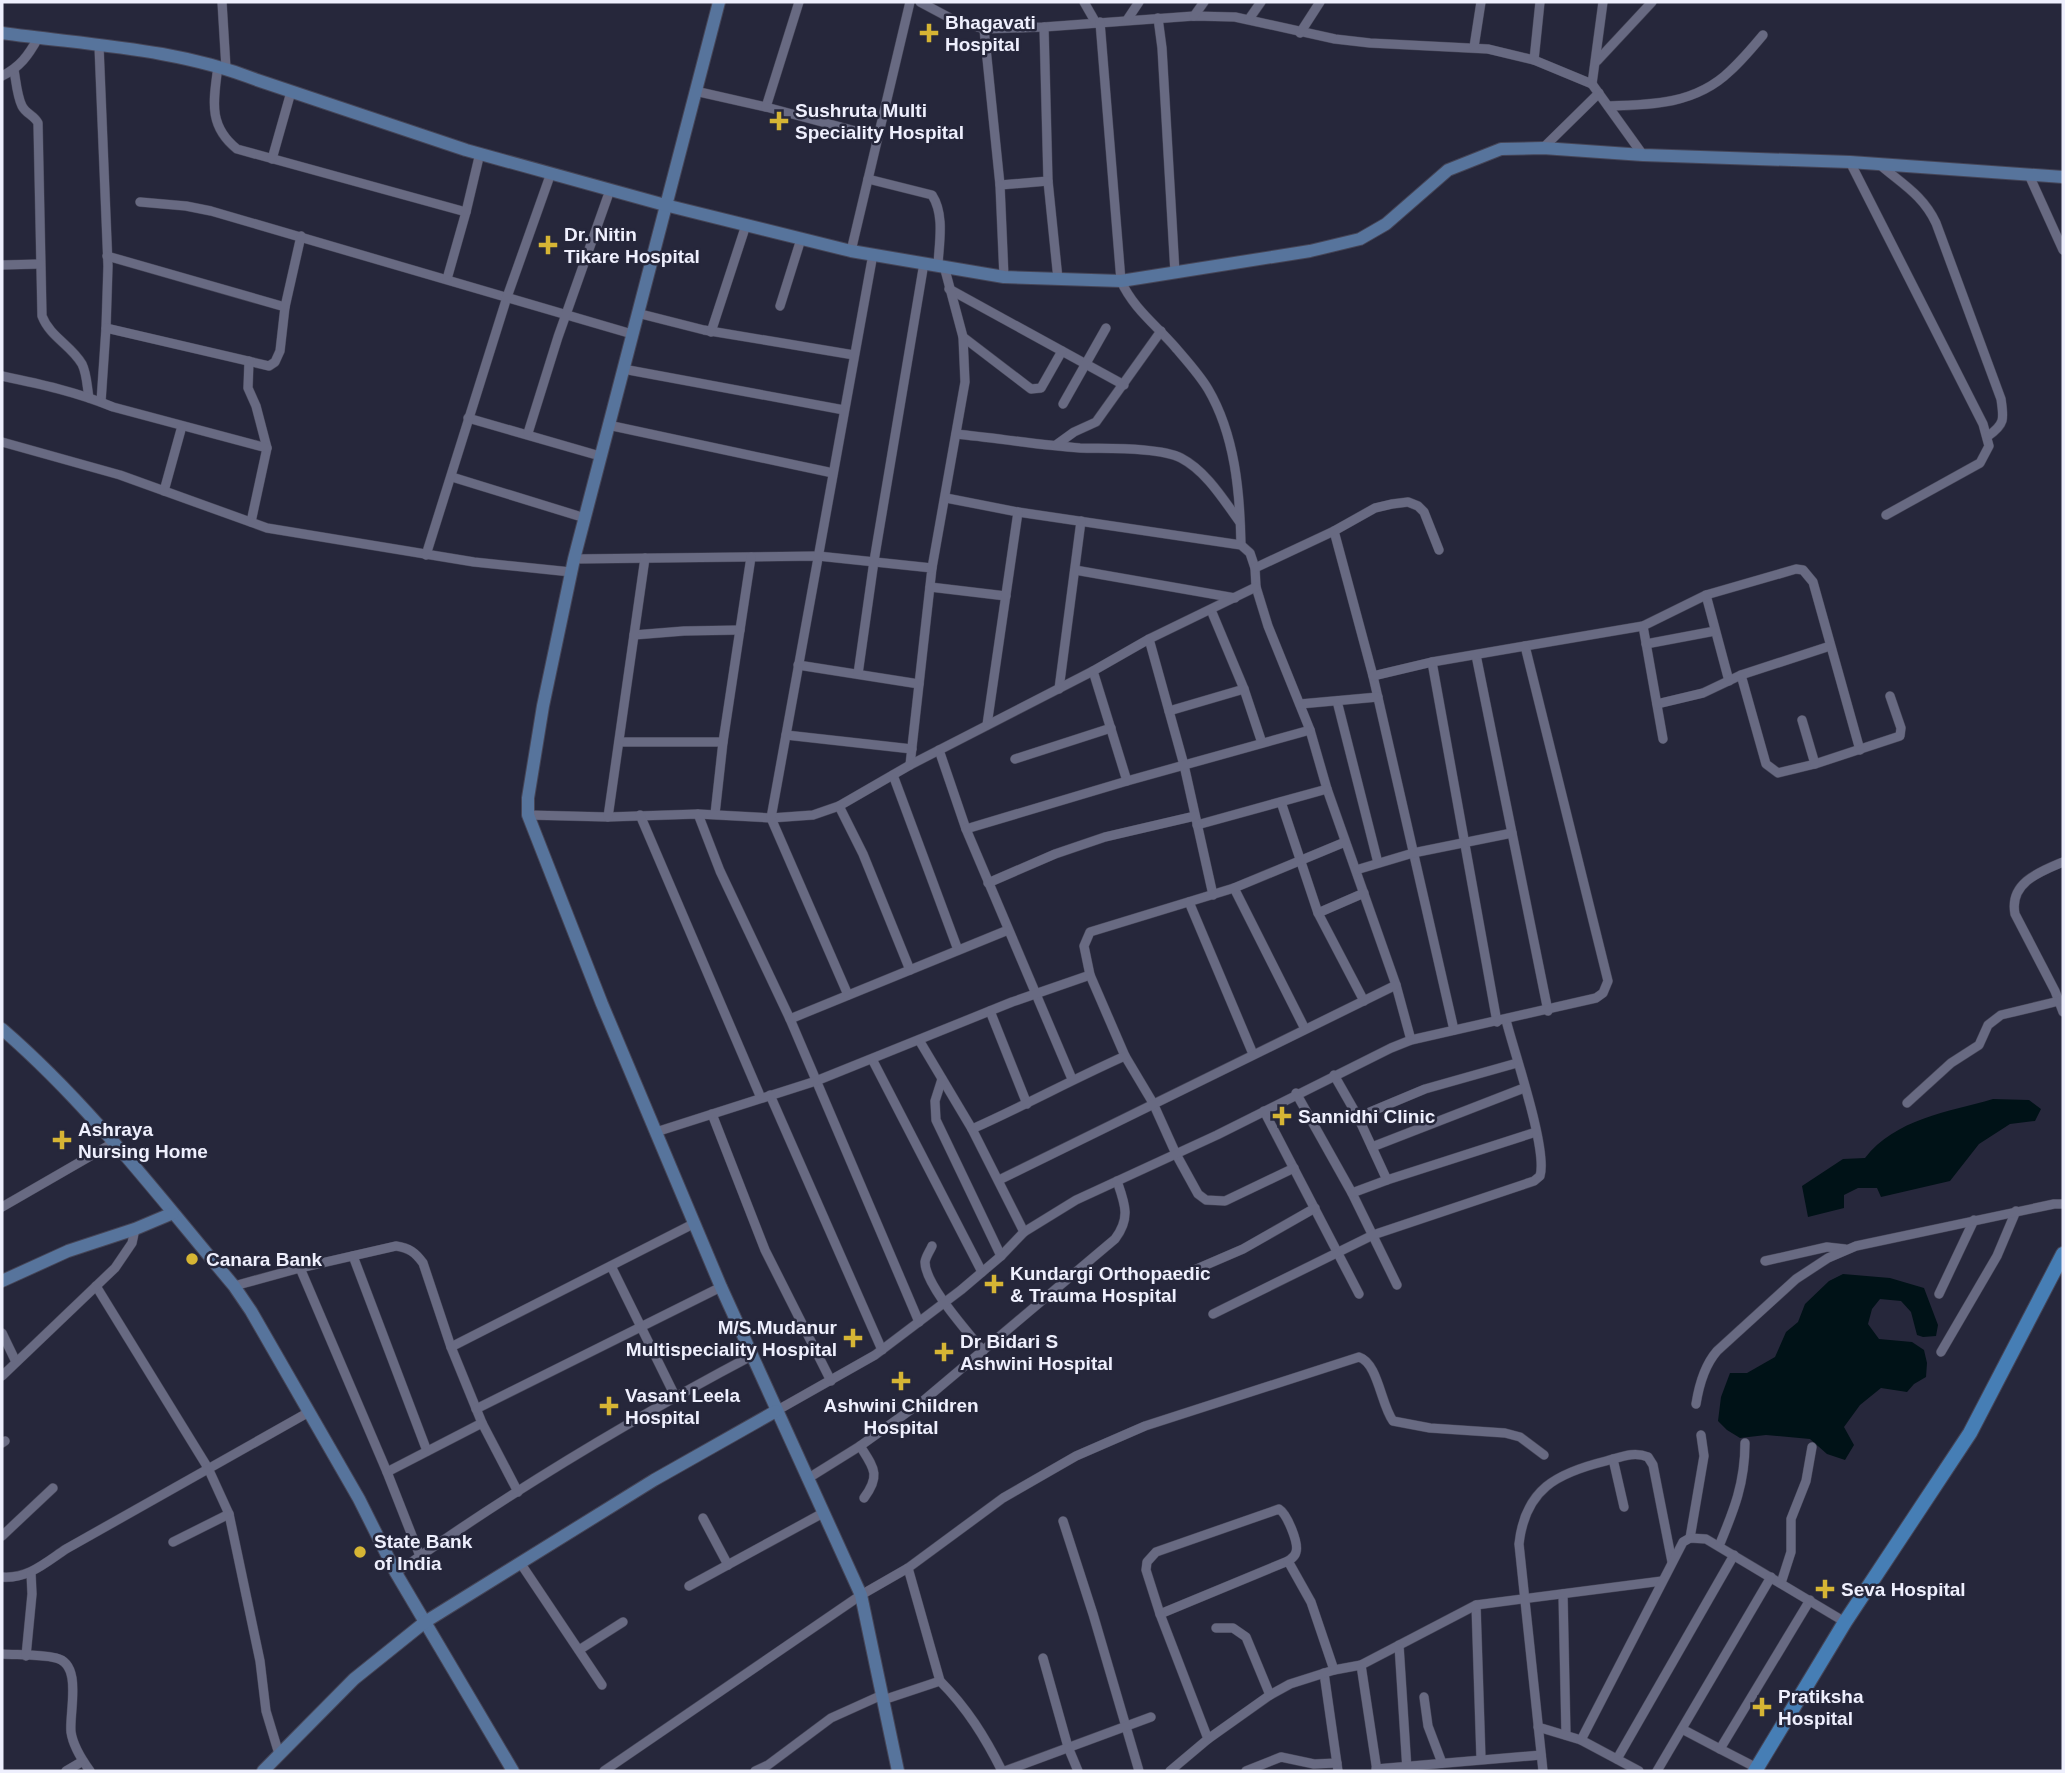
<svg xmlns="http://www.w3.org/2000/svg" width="2065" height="1773" viewBox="0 0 2065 1773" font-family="Helvetica,sans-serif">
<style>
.water{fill:#001217}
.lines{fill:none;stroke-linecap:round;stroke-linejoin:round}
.street-casing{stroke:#454557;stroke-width:10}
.secondary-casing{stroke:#454557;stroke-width:14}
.primary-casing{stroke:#454557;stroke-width:16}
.street{stroke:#686a82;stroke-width:9}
.secondary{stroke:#57749c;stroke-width:12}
.primary{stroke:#467eb5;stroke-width:14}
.poi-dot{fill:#d6b534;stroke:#26273b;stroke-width:2.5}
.labels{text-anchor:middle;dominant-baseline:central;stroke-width:5;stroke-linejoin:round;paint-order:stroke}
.poi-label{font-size:19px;font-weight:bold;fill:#eeeffd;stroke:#26273b;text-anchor:start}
</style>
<rect width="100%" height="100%" fill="#26273b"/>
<g class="water">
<path d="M1993 1099 2029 1100 2041 1109 2035 1121 2010 1124 1979 1144 1950 1181 1881 1197 1877 1188H1858L1844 1195V1208L1808 1217 1802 1186 1843 1159 1865 1158C1895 1119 1948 1112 1993 1099Z"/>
<path d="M1843 1274 1890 1278 1924 1288 1938 1325 1936 1336 1923 1337 1917 1335 1911 1312 1901 1301 1880 1299 1872 1309 1868 1324 1879 1339 1912 1342 1924 1350 1927 1363 1926 1377 1914 1384 1907 1392 1881 1388 1860 1405 1844 1427 1854 1445 1845 1460 1827 1454 1810 1439 1766 1435 1740 1438 1727 1430 1718 1421 1721 1397 1730 1373H1747L1775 1357 1786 1332 1798 1322 1805 1304 1829 1281Z"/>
</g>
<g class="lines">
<defs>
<g id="street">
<path d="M222 2 226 68"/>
<path d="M920 2 950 18 984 29 1044 27 1194 16 1235 17 1335 39 1370 43 1488 49 1534 60 1592 84 1603 2"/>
<path d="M1084 2 1096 23"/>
<path d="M1194 16 1204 2"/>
<path d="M1158 18 1162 48 1175 273"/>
<path d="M1249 19 1261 2"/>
<path d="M1127 20 1139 2"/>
<path d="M1100 22 1121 281C1133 308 1156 325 1175 347 1186 360 1199 374 1208 389 1235 435 1240 492 1241 545"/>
<path d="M1044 27 1048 181 1058 279"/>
<path d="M984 29 1000 185 1004 277"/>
<path d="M1300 33 1320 2"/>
<path d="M99 46 108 266 106 328 101 402"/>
<path d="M1474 47 1481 2"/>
<path d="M1534 60 1540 2"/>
<path d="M1597 61 1652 2"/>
<path d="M218 66C214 99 207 125 237 149L466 212"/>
<path d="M14 70C16 81 17 96 22 106 26 114 34 115 38 123L42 316C50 337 71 345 82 364 87 374 87 387 89 398"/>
<path d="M2 76C20 67 28 56 38 38"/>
<path d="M1592 84 1643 155"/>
<path d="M695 91 766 107 799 2"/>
<path d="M1608 106C1652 105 1696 104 1730 71 1742 60 1753 47 1763 35"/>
<path d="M766 107 878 137"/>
<path d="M1543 148 1599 93"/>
<path d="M272 159 291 92"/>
<path d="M1850 162 1983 424 1989 446 1980 463 1886 515"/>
<path d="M1879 164C1902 184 1923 195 1936 223L2001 399C2004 419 2005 424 1988 436"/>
<path d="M2029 175 2063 250"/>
<path d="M868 179 932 195C945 215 939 243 938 265"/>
<path d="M1000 185 1048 181"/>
<path d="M140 202 186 206 211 211 632 334"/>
<path d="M851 251 910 2"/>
<path d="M107 256 285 307"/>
<path d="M2 265 40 264"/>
<path d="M447 279 466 212 480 153"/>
<path d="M949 289 1124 385"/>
<path d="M780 306 801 239"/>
<path d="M637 313 704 330 854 355"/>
<path d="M106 328 269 366 275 362 280 351 285 307 301 236"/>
<path d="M711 332 746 225"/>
<path d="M963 337 1031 389 1041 388 1062 351"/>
<path d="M249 361 248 388 256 406 267 448 251 522"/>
<path d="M623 369 844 410"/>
<path d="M2 376C40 384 77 392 113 407L267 448"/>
<path d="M1063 404 1106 328"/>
<path d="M468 418 600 456"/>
<path d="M608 425 833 473"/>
<path d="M528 433 558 337 610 190"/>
<path d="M956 434C997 438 1038 445 1080 448 1105 449 1160 447 1181 458 1206 471 1223 499 1239 521"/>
<path d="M2 442 120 475 267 528 474 562 571 572"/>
<path d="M1056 445 1074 432 1096 422 1161 331"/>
<path d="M452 477 585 518"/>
<path d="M164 491 182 426"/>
<path d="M946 498 1018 512 1241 545 1250 553 1255 568 1256 587 1268 626 1310 730 1327 789 1396 985 1411 1040"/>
<path d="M1334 531 1373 676 1454 1030"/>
<path d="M426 555 507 297 551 173"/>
<path d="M574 559 818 556 932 568 910 765"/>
<path d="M932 568 965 382 963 337 944 266"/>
<path d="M1255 568 1334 531 1375 508 1392 504 1408 502 1418 506 1424 512 1439 550"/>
<path d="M1075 570 1235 598"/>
<path d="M930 587 1006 596"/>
<path d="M1706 595 1729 681"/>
<path d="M1211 610 1244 689 1262 743"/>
<path d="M1643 626 1663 739"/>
<path d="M634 635 684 631 740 630"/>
<path d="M1149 639 1184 765 1213 895"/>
<path d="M1646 644 1715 631"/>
<path d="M1525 646 1643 626 1706 595 1796 569 1803 570 1813 582 1860 750"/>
<path d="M1476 655 1548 1011"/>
<path d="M1432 662 1497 1022"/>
<path d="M798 665 919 684"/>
<path d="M1093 671 1127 781"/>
<path d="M858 674 874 561 924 263"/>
<path d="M1741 675 1766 764 1778 773 1815 764 1900 736 1901 728 1890 696"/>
<path d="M1059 689 1081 521"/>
<path d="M1337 701 1378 863"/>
<path d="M1300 704 1378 697"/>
<path d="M1657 704 1703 693 1741 675 1830 646"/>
<path d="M1169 711 1244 689"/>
<path d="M1802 720 1815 764"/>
<path d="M987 725 1018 512"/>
<path d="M786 735 912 749"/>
<path d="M619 742H723"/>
<path d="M939 750 966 829 1072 1079"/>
<path d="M1015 759 1111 728"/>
<path d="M893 775 958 950"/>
<path d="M1281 802 1318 913 1364 1001"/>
<path d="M839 806 863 854 910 970"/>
<path d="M698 814 720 871 790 1019 919 1322"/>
<path d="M715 814 723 742 751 557"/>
<path d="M528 815 608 817 698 814 771 818 813 815 839 806 910 765 1093 671 1149 639 1256 587"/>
<path d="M640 815 761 1098"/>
<path d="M608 817 645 558"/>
<path d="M1197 825 1327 789"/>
<path d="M966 829 1127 781 1310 730"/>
<path d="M2063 862C2039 872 2009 883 2015 914L2055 991 2063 1012"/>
<path d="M1356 870 1413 853 1512 833"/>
<path d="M988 883 1055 854 1105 837 1195 816"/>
<path d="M1234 888 1305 1029"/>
<path d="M1189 902 1253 1054"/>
<path d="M1318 913 1364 893"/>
<path d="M848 995 771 818 873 254"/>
<path d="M990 1011 1027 1104"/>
<path d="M790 1019 1008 930"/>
<path d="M919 1040 972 1129"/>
<path d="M872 1059 982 1272"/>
<path d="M1334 1075 1358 1117 1387 1180 1536 1132"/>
<path d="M942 1079 935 1101 936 1120 1001 1256"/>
<path d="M1296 1093 1352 1193 1397 1285"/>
<path d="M770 1095 882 1350"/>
<path d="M1907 1103 1951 1063 1979 1045 1988 1025 2001 1015 2059 1001"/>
<path d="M1264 1111 1359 1294"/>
<path d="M712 1114 765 1250 831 1381"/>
<path d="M1358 1117 1425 1089 1517 1063"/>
<path d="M656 1132 816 1081 1012 1002 1090 975"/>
<path d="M1372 1147 1524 1088"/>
<path d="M1294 1168 1225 1201 1206 1200 1198 1194 1176 1154 1153 1103 1125 1056 1090 975 1084 946 1090 932 1234 888 1345 842"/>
<path d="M999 1180 1396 985"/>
<path d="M1352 1193 1387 1180"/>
<path d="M2 1207 113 1143"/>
<path d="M1024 1232 972 1129C1024 1106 1073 1079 1125 1056"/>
<path d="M932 1246C930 1251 926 1256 925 1262 925 1285 968 1332 983 1351"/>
<path d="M353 1256 427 1451"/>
<path d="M1765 1261 1827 1247 1845 1249"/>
<path d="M611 1266 675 1396"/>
<path d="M300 1268 396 1246C409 1248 415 1252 423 1263L451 1347 482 1423 387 1472"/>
<path d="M1192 1271 1243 1249 1315 1208"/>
<path d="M96 1286 208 1468 229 1514 260 1661 266 1711 279 1754"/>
<path d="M234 1286 300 1268 387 1472 420 1556"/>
<path d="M1939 1294 1974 1220"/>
<path d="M1213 1314 1373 1235 1534 1181 1540 1176C1548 1150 1514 1052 1506 1020"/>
<path d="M2 1333 16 1362"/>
<path d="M451 1347 695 1223"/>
<path d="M1941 1352 1997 1256 2016 1211"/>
<path d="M2 1376 115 1268 132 1243 135 1229"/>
<path d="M1696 1404C1699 1385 1704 1366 1717 1351L1796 1279 1828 1258 1856 1246 2054 1204H2063"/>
<path d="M476 1409 721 1287"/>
<path d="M776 1411 875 1355 961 1290 1001 1256 1024 1232 1076 1200 1217 1135 1391 1048 1411 1040 1596 998 1603 993 1608 981 1525 646 1432 662 1373 676"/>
<path d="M482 1423 518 1492"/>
<path d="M2 1443 5 1441"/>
<path d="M860 1446C874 1468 881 1475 864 1498"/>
<path d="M1613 1459 1624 1507"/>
<path d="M807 1479 860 1446 923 1401 1115 1239C1131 1218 1125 1204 1117 1181"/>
<path d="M703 1518 728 1565"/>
<path d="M1063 1521 1093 1614 1139 1771"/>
<path d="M2 1536 53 1488"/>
<path d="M1690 1538 1704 1456 1701 1435"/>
<path d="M173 1542 229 1514"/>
<path d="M1719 1546C1734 1510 1745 1483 1745 1443"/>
<path d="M521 1564 602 1685"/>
<path d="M908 1568 940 1681"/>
<path d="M396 1573C510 1492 630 1420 753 1355"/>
<path d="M2 1577C28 1579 45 1563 66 1549L309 1412"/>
<path d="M1781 1583 1791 1552V1519L1806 1481 1812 1447"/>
<path d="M689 1586 823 1513"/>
<path d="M1563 1594 1566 1735"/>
<path d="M1476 1605 1481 1759"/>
<path d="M1160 1614 1288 1561 1311 1602 1334 1670"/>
<path d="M1216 1628H1233L1246 1637 1270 1695"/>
<path d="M1399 1645 1407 1770"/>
<path d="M579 1650 623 1622"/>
<path d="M2 1654C19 1655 39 1654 56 1658 83 1664 69 1712 71 1732 73 1746 82 1760 90 1771"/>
<path d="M26 1656 32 1594 31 1573"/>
<path d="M1043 1658 1068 1747 1078 1771"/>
<path d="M1361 1665 1377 1771"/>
<path d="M1324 1673 1338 1771"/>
<path d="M1424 1697 1428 1726 1442 1763"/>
<path d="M883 1700 940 1681C967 1708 985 1737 1002 1771"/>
<path d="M1538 1727 1581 1740"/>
<path d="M1682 1729 1720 1749"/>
<path d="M1208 1739 1160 1614 1146 1570 1147 1562 1156 1552 1279 1509C1287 1514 1299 1543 1296 1552 1295 1557 1292 1558 1288 1561"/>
<path d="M1617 1759 1734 1555"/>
<path d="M1757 1768 1720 1749 1810 1600"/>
<path d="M1376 1769 1541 1755"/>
<path d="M66 1771 83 1761"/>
<path d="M604 1771 861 1595 908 1568 1003 1498 1076 1456 1145 1426 1359 1357C1378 1363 1381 1405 1393 1421L1430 1428 1505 1433 1520 1437 1544 1455"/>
<path d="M755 1771 768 1765 831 1718 882 1695"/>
<path d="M1005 1771 1151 1717"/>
<path d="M1170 1771 1208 1739 1270 1695 1290 1684 1334 1670 1361 1665 1476 1605 1662 1581"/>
<path d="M1246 1771 1281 1757 1314 1764 1337 1763"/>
<path d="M1543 1771 1519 1544C1525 1489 1557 1473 1606 1461 1621 1457 1634 1451 1648 1457L1653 1465 1672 1562"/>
<path d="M1639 1771 1581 1740 1683 1542 1690 1538 1706 1539 1845 1622"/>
<path d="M1657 1771 1771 1577"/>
</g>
<g id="secondary">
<path d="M719 2 574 559 543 706 528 798V815L602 1004 721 1287 861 1595 898 1771"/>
<path d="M2 33C87 45 176 48 257 80L466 150 665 205 851 251 1004 277 1121 281 1310 251 1360 239 1386 224 1448 170 1501 149 1543 148 1643 155 1850 162 2063 177"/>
<path d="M2 1029C89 1104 160 1198 234 1286L251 1311 359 1499 396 1573 513 1771"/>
<path d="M2 1281 68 1251 135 1229 173 1213"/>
<path d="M263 1771 354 1679 425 1622 654 1480 776 1411"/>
</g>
<path id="primary" d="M1755 1771 1845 1622 1970 1433 2063 1254"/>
</defs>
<use href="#street" class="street-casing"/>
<use href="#secondary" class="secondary-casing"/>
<use href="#primary" class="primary-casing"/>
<use href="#street" class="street"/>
<use href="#secondary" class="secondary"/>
<use href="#primary" class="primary"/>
</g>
<g class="poi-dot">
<path d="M925.5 22.5h7v7h7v7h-7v7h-7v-7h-7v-7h7z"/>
<path d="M775.5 110.5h7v7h7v7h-7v7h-7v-7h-7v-7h7z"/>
<path d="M544.5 234.5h7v7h7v7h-7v7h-7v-7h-7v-7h7z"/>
<path d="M1278.5 1105.5h7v7h7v7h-7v7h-7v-7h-7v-7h7z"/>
<path d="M58.5 1129.5h7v7h7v7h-7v7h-7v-7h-7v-7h7z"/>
<circle cx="192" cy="1259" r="7"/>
<path d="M990.5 1273.5h7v7h7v7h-7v7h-7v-7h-7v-7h7z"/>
<path d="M849.5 1327.5h7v7h7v7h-7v7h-7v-7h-7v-7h7z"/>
<path d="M940.5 1341.5h7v7h7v7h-7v7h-7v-7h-7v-7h7z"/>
<path d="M897.5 1370.5h7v7h7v7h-7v7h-7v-7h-7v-7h7z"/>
<path d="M605.5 1395.5h7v7h7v7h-7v7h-7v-7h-7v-7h7z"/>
<circle cx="360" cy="1552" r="7"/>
<path d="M1821.5 1578.5h7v7h7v7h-7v7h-7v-7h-7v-7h7z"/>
<path d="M1758.5 1696.5h7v7h7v7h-7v7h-7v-7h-7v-7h7z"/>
</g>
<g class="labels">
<g class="poi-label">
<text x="945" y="22">Bhagavati<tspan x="945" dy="22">Hospital</tspan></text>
<text x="795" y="110">Sushruta Multi<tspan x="795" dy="22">Speciality Hospital</tspan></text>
<text x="564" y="234">Dr. Nitin<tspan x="564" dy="22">Tikare Hospital</tspan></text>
<text x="1298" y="1116">Sannidhi Clinic</text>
<text x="78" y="1129">Ashraya<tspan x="78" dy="22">Nursing Home</tspan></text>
<text x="206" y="1259">Canara Bank</text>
<text x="1010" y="1273">Kundargi Orthopaedic<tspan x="1010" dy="22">&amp; Trauma Hospital</tspan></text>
<text x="837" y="1327" text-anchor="end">M/S.Mudanur<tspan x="837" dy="22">Multispeciality Hospital</tspan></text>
<text x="960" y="1341">Dr Bidari S<tspan x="960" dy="22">Ashwini Hospital</tspan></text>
<text x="625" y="1395">Vasant Leela<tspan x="625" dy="22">Hospital</tspan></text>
<text x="901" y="1405" text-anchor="middle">Ashwini Children<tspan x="901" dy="22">Hospital</tspan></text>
<text x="374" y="1541">State Bank<tspan x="374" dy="22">of India</tspan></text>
<text x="1841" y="1589">Seva Hospital</text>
<text x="1778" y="1696">Pratiksha<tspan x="1778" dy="22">Hospital</tspan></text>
</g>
</g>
<rect width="2065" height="1773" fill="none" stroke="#eeeffd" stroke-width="7"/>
</svg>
